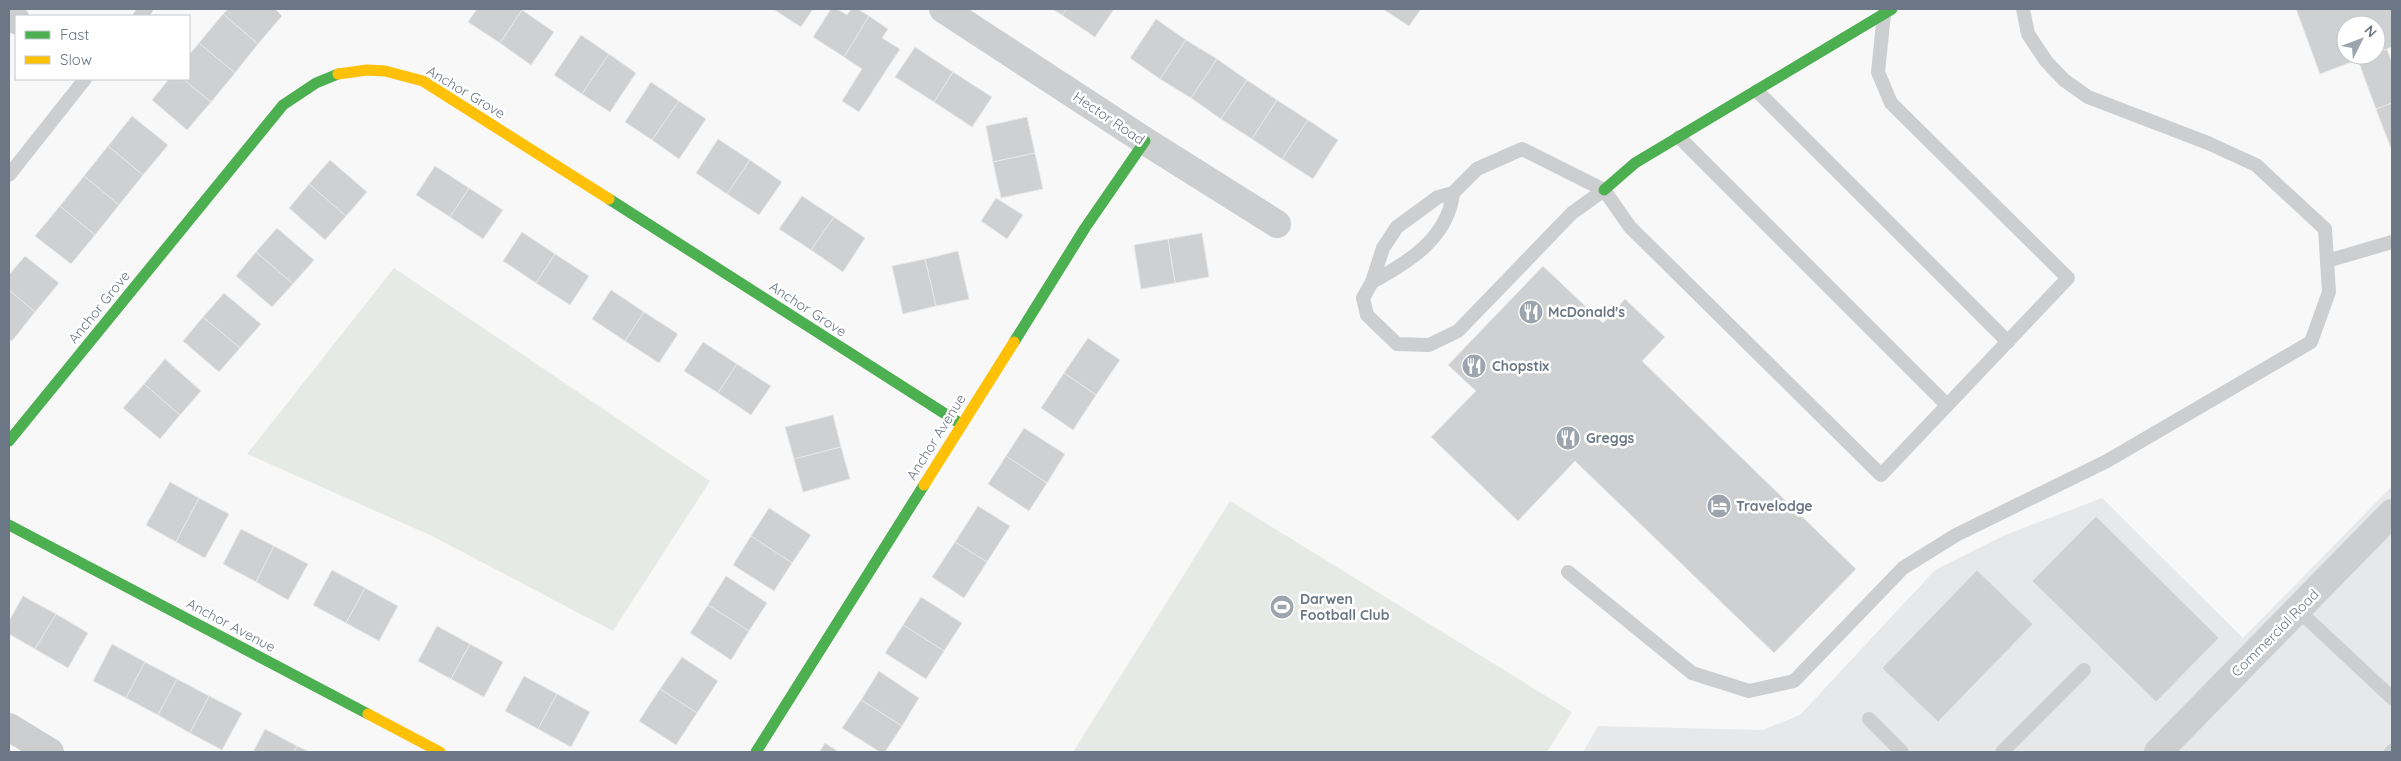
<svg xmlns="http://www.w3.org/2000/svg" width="2401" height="761" viewBox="0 0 2401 761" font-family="Quicksand,sans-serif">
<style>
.built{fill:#e7e8e9}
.green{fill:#e6eae6}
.building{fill:#cfd0d1;stroke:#e8e8e8}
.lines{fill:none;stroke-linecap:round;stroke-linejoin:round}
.lane{stroke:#cdcecf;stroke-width:14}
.street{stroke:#cdcecf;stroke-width:28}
.fast{stroke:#4caf50;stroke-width:11}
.slow{stroke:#ffc107;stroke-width:11}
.labels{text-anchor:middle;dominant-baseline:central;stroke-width:5;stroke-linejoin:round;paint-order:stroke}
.street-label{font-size:14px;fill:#6b7785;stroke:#fff}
.poi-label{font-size:14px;font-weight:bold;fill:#6b7785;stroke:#fff;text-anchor:start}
</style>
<rect width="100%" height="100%" fill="#f8f8f8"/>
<path class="built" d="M2392 486V752H1583L1598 726 1763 730 1800 715 1935 570 2005 535 2102 498 2243 638Z"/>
<g class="green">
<path d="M394 268 710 481 613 631 432 536 247 454Z"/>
<path d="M1230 501 1572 712 1547 752H1073Z"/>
</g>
<g class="building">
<path d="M228 9H275L282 16 258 44 223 14Z"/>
<path d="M477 9H520L522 10 500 43 468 22Z"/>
<path d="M773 9H813L801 27Z"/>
<path d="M831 9H837L847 15 851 9H858L869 16 844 57 813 37Z"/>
<path d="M1052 9H1067L1062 15Z"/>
<path d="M1067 9H1114L1095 37 1062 15Z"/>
<path d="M1383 9H1421L1409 26Z"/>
<path d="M2296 9H2392V47L2376 53V25H2346V55H2370L2320 74Z"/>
<path d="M522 10 554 32 531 65 500 43Z"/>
<path d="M223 14 258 44 235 73 199 43Z"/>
<path d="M869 16 888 29 882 38 900 49 859 112 842 101 862 69 844 57Z"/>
<path d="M1156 19 1186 40 1160 79 1130 58Z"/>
<path d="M581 35 609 54 582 94 554 75Z"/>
<path d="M1186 40 1217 59 1191 98 1160 79Z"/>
<path d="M199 43 235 73 211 102 183 79H189V55Z"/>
<path d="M915 47 953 72 934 102 895 77Z"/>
<path d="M2387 49 2392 63V103L2376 109 2358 60 2376 55V53Z"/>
<path d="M609 54 636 73 610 112 582 94Z"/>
<path d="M1217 59 1247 80 1221 119 1191 98Z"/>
<path d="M953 72 992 97 972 127 934 102Z"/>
<path d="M169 79H183L211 102 187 130 152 100Z"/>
<path d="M1247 80 1277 100 1252 139 1221 119Z"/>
<path d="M651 82 679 101 652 140 625 122Z"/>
<path d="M1277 100 1308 120 1282 159 1252 139Z"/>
<path d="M679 101 706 119 679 159 652 140Z"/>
<path d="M2392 103V151L2376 109Z"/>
<path d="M132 116 168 145 143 175 108 146Z"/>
<path d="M1027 117 1035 153 993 162 986 126Z"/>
<path d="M1308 120 1338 140 1313 179 1282 159Z"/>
<path d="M718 139 750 160 727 194 696 173Z"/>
<path d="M108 146 143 175 119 205 84 176Z"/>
<path d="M1035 153 1043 189 1001 198 993 162Z"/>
<path d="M330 160 367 192 346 216 309 184Z"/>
<path d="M750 160 782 182 759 215 727 194Z"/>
<path d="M435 166 469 188 450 217 416 195Z"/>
<path d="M84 176 119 205 95 235 60 206Z"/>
<path d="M309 184 346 216 325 240 289 208Z"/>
<path d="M469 188 503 210 483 239 450 217Z"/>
<path d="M802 196 834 217 811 250 779 229Z"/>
<path d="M996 198 1023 215 1007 239 981 221Z"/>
<path d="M60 206 95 235 71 264 35 236Z"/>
<path d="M834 217 865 238 843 272 811 250Z"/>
<path d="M277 228 314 260 293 284 256 252Z"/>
<path d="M522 232 555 254 536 283 503 261Z"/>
<path d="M1202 233 1209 277 1175 283 1168 239Z"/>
<path d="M1168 239 1175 283 1141 289 1134 245Z"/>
<path d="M958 251 969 299 936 306 925 259Z"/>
<path d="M256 252 293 284 272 307 236 276Z"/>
<path d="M555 254 589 276 570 305 536 283Z"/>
<path d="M25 256 59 283 35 312 9 290V275Z"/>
<path d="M925 259 936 306 903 314 892 266Z"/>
<path d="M1543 266 1603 323 1625 299 1665 337 1642 361 1856 569 1774 653 1575 461 1518 521 1431 437 1476 391 1448 365Z"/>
<path d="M9 290 35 312 12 341 9 339Z"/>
<path d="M611 290 644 312 625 341 592 319Z"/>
<path d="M224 293 261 324 240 348 203 317Z"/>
<path d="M644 312 678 334 659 363 625 341Z"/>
<path d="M203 317 240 348 219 372 183 341Z"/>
<path d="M1088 338 1120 360 1096 395 1064 373Z"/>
<path d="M703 342 737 364 718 393 684 371Z"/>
<path d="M165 359 201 391 180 415 144 384Z"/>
<path d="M737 364 771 386 751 415 718 393Z"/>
<path d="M1064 373 1096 395 1073 430 1041 408Z"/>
<path d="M144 384 180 415 160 439 123 408Z"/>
<path d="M833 415 841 447 794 459 785 427Z"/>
<path d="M1024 428 1065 454 1047 483 1006 456Z"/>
<path d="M841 447 850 479 803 492 794 459Z"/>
<path d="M1006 456 1047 483 1029 511 988 484Z"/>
<path d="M170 482 199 498 176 542 146 525Z"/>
<path d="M199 498 229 514 205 558 176 542Z"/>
<path d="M978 506 1010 526 987 562 955 542Z"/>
<path d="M769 508 811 535 792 563 751 536Z"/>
<path d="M2096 516 2219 638 2156 702 2032 581Z"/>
<path d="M241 529 274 546 256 582 223 564Z"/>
<path d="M751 536 792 563 774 591 733 565Z"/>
<path d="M955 542 987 562 964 598 932 577Z"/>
<path d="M274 546 308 564 288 600 256 582Z"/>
<path d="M332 570 365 588 346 623 313 605Z"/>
<path d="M1977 570 2033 624 1938 722 1882 668Z"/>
<path d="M726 576 767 603 749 631 708 605Z"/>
<path d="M365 588 398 606 379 641 346 623Z"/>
<path d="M23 596 56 614 35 649 9 634V621Z"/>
<path d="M921 597 962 623 944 651 903 625Z"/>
<path d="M708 605 749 631 731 660 690 633Z"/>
<path d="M56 614 88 633 68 668 35 649Z"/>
<path d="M903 625 944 651 926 679 885 653Z"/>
<path d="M437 626 470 644 451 679 418 661Z"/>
<path d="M112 644 145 662 126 698 93 681Z"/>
<path d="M470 644 503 662 484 697 451 679Z"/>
<path d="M682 657 718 681 697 713 660 689Z"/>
<path d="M145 662 177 679 158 715 126 698Z"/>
<path d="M879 671 919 698 902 726 861 700Z"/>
<path d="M524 676 557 694 538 729 505 711Z"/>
<path d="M177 679 209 696 190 733 158 715Z"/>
<path d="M660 689 697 713 676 745 639 721Z"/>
<path d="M557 694 590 712 571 747 538 729Z"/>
<path d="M209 696 242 713 222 750 190 733Z"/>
<path d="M861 700 902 726 885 752H880L842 728Z"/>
<path d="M265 729 297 746 294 752H253Z"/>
<path d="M825 743 839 752H819Z"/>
<path d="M297 746 310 752H294Z"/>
</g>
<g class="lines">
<g class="lane">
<path d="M140 16 146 9"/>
<path d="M1757 91 2008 342"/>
<path d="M1679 137 1947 405"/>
<path d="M1522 149 1604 190 1572 213 1458 331 1429 345 1397 344 1367 315 1363 298 1372 282 1383 248 1397 227 1438 197 1453 193 1477 169Z"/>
<path d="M9 175 85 79"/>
<path d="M1604 190 1630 227 1881 475 2068 278 1891 103 1878 72 1884 14"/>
<path d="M2327 261 2392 242"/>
<path d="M1372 282C1409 262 1448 238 1453 193"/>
<path d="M1568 572 1692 673 1749 691 1794 681 1903 568 1956 535 2107 461 2311 342 2329 292 2325 229 2256 165 2208 143 2088 97 2064 80 2046 61 2028 34 2023 9"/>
<path d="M2298 610 2392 698"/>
<path d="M1869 719 1902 752"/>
<path d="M2002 752 2084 670"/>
<path d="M2391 752 2392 751"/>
</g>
<g class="street">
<path d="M943 9 1145 141 1277 224"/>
<path d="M9 14 16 20"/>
<path d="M9 727 50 752"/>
<path d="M2158 752 2392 513"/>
</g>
<g class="fast">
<path d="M1604 190 1635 163 1892 9"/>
<path d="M609 199 961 424"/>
<path d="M1014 342 1085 228 1145 141"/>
<path d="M9 441 283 105 316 83 338 74"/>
<path d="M9 525 368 714"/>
<path d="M756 752 924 485"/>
</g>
<g class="slow">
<path d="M338 74 367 70 385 71 423 81 609 199"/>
<path d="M924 485 1014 342"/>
<path d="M368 714 440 752"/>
</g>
</g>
<defs>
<symbol id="restaurant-disc" viewBox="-11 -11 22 22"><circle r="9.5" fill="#9ca4ad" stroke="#fff"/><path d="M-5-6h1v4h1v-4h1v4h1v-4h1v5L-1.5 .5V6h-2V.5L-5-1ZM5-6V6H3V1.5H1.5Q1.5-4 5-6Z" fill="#fff"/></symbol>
<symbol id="hotel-disc" viewBox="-11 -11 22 22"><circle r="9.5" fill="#9ca4ad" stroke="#fff"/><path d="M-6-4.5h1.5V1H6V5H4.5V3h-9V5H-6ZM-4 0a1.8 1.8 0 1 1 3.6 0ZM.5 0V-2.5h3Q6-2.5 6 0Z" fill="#fff"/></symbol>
<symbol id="stadium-disc" viewBox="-11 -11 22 22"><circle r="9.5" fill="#9ca4ad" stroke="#fff"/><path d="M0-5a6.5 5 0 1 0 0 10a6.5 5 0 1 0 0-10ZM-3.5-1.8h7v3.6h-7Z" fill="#fff"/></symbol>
</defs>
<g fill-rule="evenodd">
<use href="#restaurant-disc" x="1517" y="298" width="28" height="28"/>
<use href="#restaurant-disc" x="1460" y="352" width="28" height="28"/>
<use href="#restaurant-disc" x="1554" y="424" width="28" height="28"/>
<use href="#hotel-disc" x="1705" y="492" width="28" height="28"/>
<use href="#stadium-disc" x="1268" y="593" width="28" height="28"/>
</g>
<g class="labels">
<g class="street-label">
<text transform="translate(466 92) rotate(31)">Anchor Grove</text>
<text transform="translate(1109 118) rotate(34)">Hector Road</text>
<text transform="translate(99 307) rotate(-51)">Anchor Grove</text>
<text transform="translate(808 309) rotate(33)">Anchor Grove</text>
<text transform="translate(936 437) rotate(-58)">Anchor Avenue</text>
<text transform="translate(231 625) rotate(28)">Anchor Avenue</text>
<text transform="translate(2275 633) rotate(-45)">Commercial Road</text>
</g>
<g class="poi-label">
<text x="1548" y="312">McDonald's</text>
<text x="1492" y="366">Chopstix</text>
<text x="1586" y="438">Greggs</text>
<text x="1736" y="506">Travelodge</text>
<text x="1300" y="599">Darwen<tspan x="1300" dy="16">Football Club</tspan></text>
</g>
</g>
<rect width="2401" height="761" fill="none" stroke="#6b7785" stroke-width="20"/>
<rect x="15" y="15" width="175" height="65" fill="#ffffff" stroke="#c4c9ce"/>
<rect x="25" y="31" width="25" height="8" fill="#4caf50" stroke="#c4c9ce"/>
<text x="60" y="40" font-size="15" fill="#6b7785">Fast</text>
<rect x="25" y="56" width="25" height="8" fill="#ffc107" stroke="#c4c9ce"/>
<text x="60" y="65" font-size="15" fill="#6b7785">Slow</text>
<g transform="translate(2361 40) rotate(48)"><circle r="24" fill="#ffffff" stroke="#c4c9ce"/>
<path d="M0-4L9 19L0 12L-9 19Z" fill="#9ca4ad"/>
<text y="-8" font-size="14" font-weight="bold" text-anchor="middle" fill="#6b7785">N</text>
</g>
</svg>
